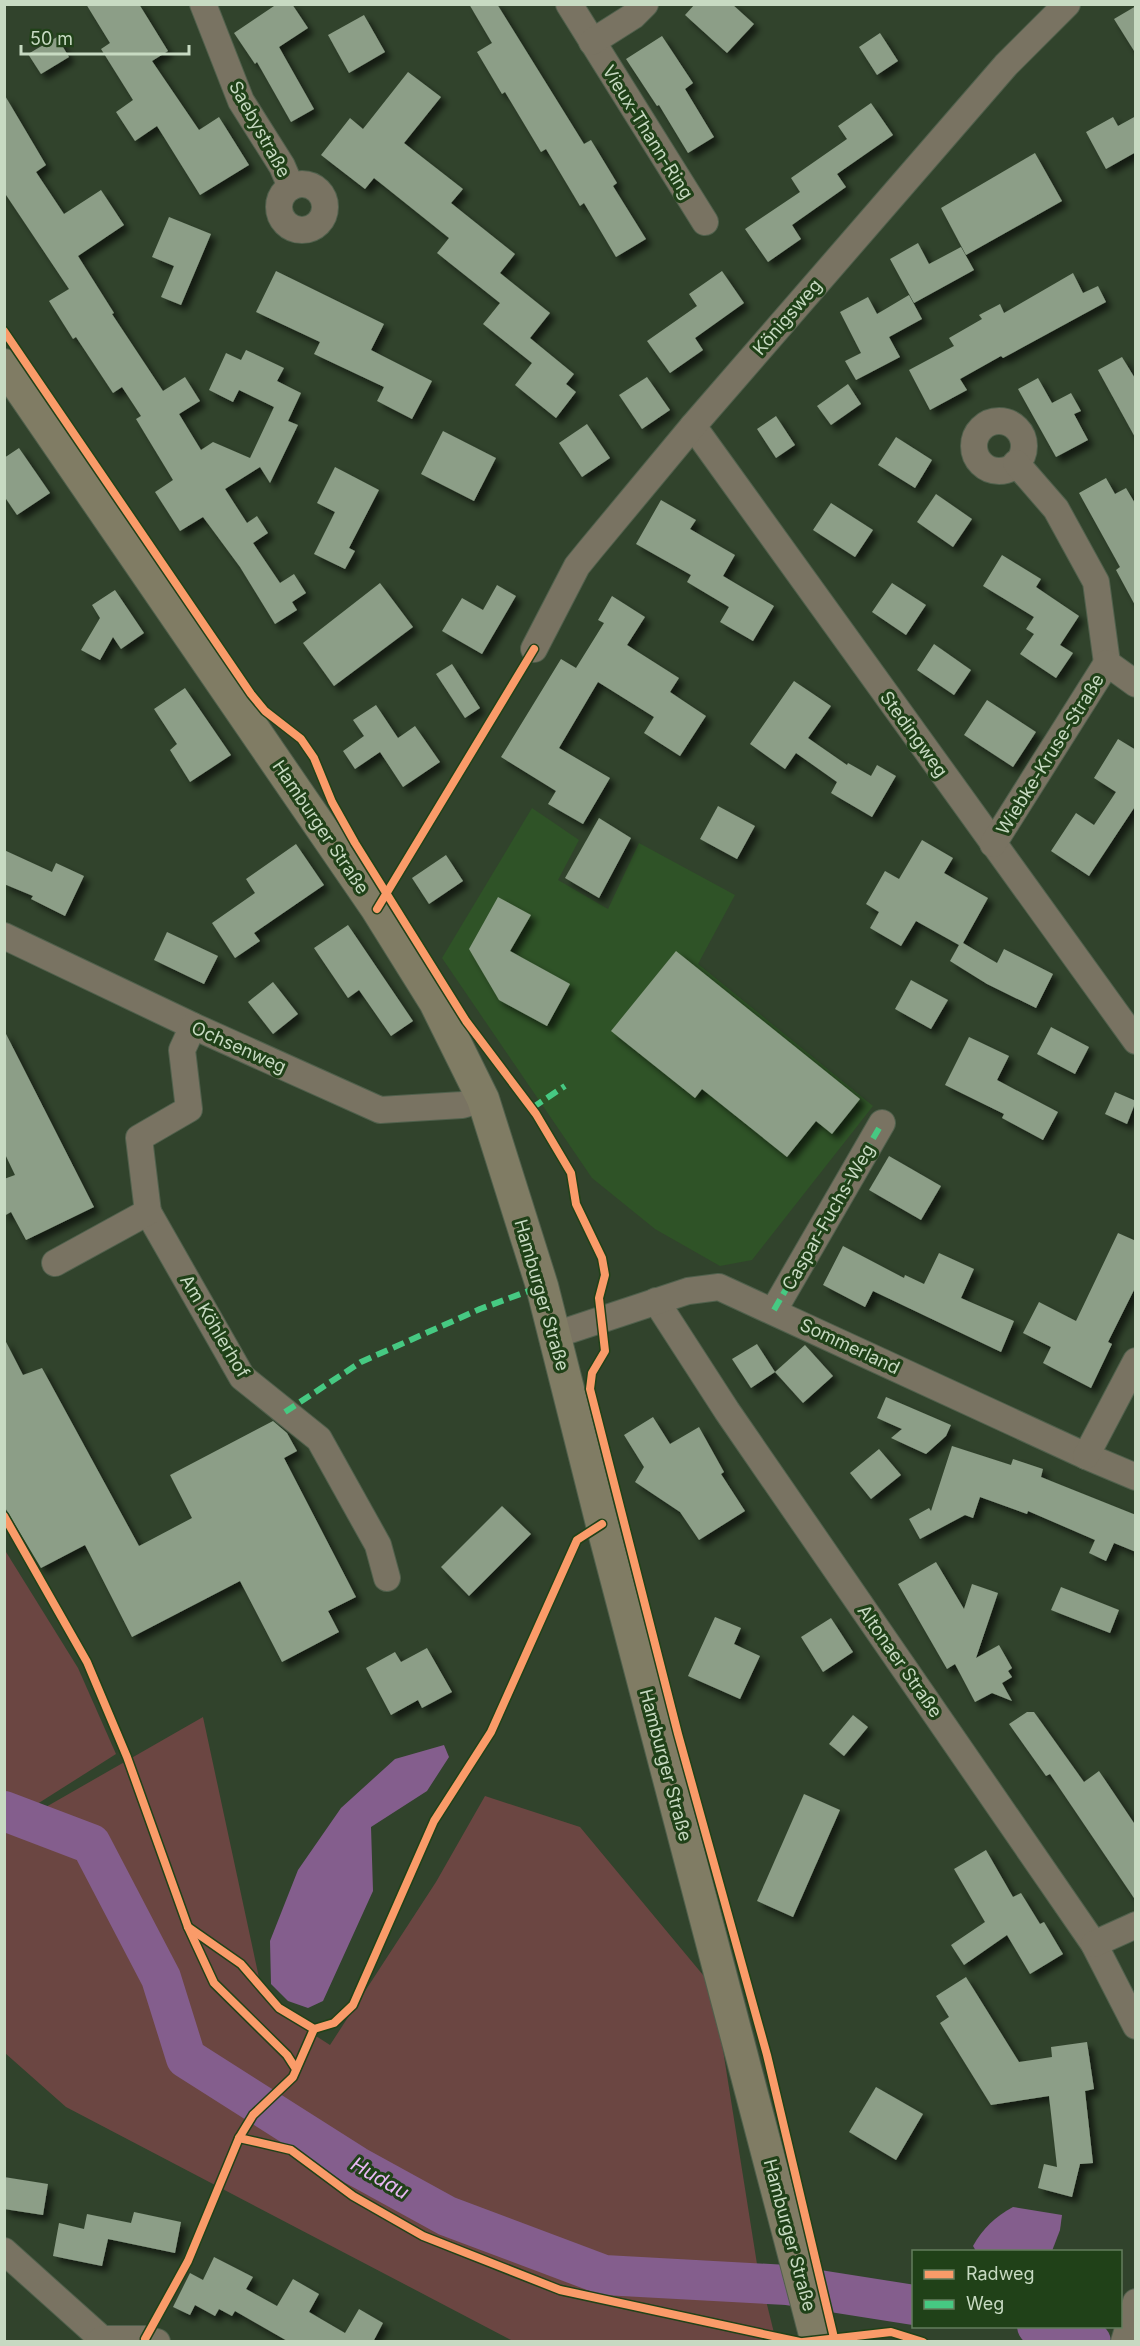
<svg xmlns="http://www.w3.org/2000/svg" width="1140" height="2346" viewBox="0 0 1140 2346" font-family="Inter,sans-serif">
<style>
.built{fill:#2f5327}
.green{fill:#6b4642}
.water{fill:#845e8d}
.lines{fill:none;stroke-linecap:round;stroke-linejoin:round}
.river{stroke:#845e8d;stroke-width:40}
.building{fill:#8c9e87;filter:url(#shadow)}
.minor-casing{stroke:#50604c;stroke-width:28}
.major-casing{stroke:#50604c;stroke-width:34}
.minor{stroke:#797362;stroke-width:26}
.major{stroke:#807c64;stroke-width:32}
.quiet{stroke:#46c982;stroke-width:6;stroke-dasharray:12 6;stroke-linecap:butt}
.cycleway-casing{stroke:#204118;stroke-width:11}
.cycleway{stroke:#fa9b69;stroke-width:8}
.labels{text-anchor:middle;dominant-baseline:central;stroke-width:6;stroke-linejoin:round;paint-order:stroke}
.street-label{font-size:18px;fill:#c7dac2;stroke:#204118}
.water-label{font-size:20px;font-style:italic;fill:#e9b7f5;stroke:#204118}
</style>
<defs>
<filter id="shadow"><feDropShadow dx="5.5" dy="5.5" stdDeviation="3" flood-color="#0009"/></filter>
</defs>
<rect width="100%" height="100%" fill="#31432c"/>
<path class="built" d="M532 808 579 840 558 880 608 909 639 843 735 895 698 964 873 1106 752 1260 720 1266 655 1229 592 1178 442 958Z"/>
<g class="green">
<path d="M6 1552 78 1668 116 1754 23 1813 5 1792 4 1553Z"/>
<path d="M203 1717 261 1987 291 2020 330 2045 436 1882 485 1796 580 1827 713 1987 757 2264 776 2341H513L66 2107 5 2053 4 1831Z"/>
</g>
<g class="water">
<path d="M444 1745 449 1757 427 1791 371 1827 373 1891 323 2001 308 2008 288 2001 271 1984 270 1941 298 1870 341 1808 395 1759Z"/>
<path d="M1013 2207 1062 2215 1060 2230 1052 2251H976L973 2246C983 2228 995 2217 1013 2207Z"/>
</g>
<g class="lines">
<g class="river">
<path d="M4 1811 91 1844 161 1978 186 2058 356 2166 447 2216 604 2275 787 2285 914 2305"/>
<path d="M1037 2326 1091 2342"/>
</g>
</g>
<g class="building">
<path d="M86 4H139L168 51 152 61 199 130 219 117 249 165 200 195 157 126 135 141 116 112 133 100 101 49 110 43Z"/>
<path d="M277 4H292L308 28 279 47 314 109 291 122 257 62 255 64 234 33Z"/>
<path d="M469 4H497L584 144 591 140 617 183 613 186 646 239 616 257 584 203 580 206 546 149 541 152 505 92 502 94 477 52 492 43Z"/>
<path d="M695 4H732L754 24 727 53 685 15Z"/>
<path d="M1136 6V54L1114 19Z"/>
<path d="M364 15 385 52 349 73 328 35Z"/>
<path d="M880 33 898 61 877 75 859 47Z"/>
<path d="M662 36 693 83 685 89 714 137 688 153 659 105 657 106 626 59Z"/>
<path d="M57 37 69 57 41 74 28 54Z"/>
<path d="M408 72 441 97 404 143 463 189 451 203 515 254 500 273 550 313 530 338 574 374 566 384 576 392 556 418 515 385 532 363 483 324 500 303 437 253 449 238 374 178 365 189 321 155 350 118 363 129Z"/>
<path d="M4 94 46 165 36 172 64 214 101 190 124 225 78 256 114 313 112 314 163 391 185 377 200 401 179 414 201 450 213 442 250 458 274 407 239 390 233 402 209 390 226 353 241 360 246 350 284 368 277 381 301 393 288 421 298 425 270 483 260 467 225 489 247 523 257 516 268 533 253 543 280 583 294 574 306 593 292 602 297 610 275 624 240 567 203 517 180 531 155 492 173 480 136 419 141 416 122 387 113 393 76 337 73 339 49 301 69 289 4 192Z"/>
<path d="M871 103 893 135 837 174 846 187 792 225 801 239 768 262 745 229 800 192 791 178 847 139 838 126Z"/>
<path d="M1136 116V152L1106 169 1086 132 1113 117 1118 126Z"/>
<path d="M1035 153 1062 201 966 255 941 208Z"/>
<path d="M169 217 211 234 181 305 161 297 174 266 152 257Z"/>
<path d="M918 243 929 264 961 247 974 270 914 303 890 259Z"/>
<path d="M276 271 384 324 371 350 432 381 412 419 377 401 384 387 314 354 320 342 256 312Z"/>
<path d="M722 271 744 303 695 338 703 350 670 373 647 341 697 306 689 294Z"/>
<path d="M1073 273 1083 293 1098 286 1106 302 1003 358 1001 356 960 379 967 390 930 410 909 370 954 346 949 338 982 319 979 315 1000 304 1004 313Z"/>
<path d="M909 295 922 319 889 337 900 357 856 380 845 361 861 353 840 312 868 297 877 314Z"/>
<path d="M1122 357 1136 380V439L1098 370Z"/>
<path d="M647 377 670 410 642 429 619 395Z"/>
<path d="M1038 378 1052 403 1071 393 1081 411 1074 414 1088 440 1056 457 1018 389Z"/>
<path d="M848 384 861 404 831 425 817 406Z"/>
<path d="M776 416 795 445 776 458 757 429Z"/>
<path d="M587 424 610 458 582 477 559 443Z"/>
<path d="M443 431 496 458 474 501 421 474Z"/>
<path d="M896 437 932 460 915 488 878 465Z"/>
<path d="M19 448 50 493 17 515 4 496V458Z"/>
<path d="M335 467 379 490 349 548 355 551 345 569 314 554 335 512 317 503Z"/>
<path d="M1106 478 1115 494 1126 488 1136 505V607L1116 570 1120 567 1079 493Z"/>
<path d="M936 494 972 519 953 547 917 522Z"/>
<path d="M661 500 696 520 690 529 735 555 723 576 774 606 753 641 720 622 729 607 687 582 691 575 636 544Z"/>
<path d="M831 503 873 530 855 557 813 530Z"/>
<path d="M1002 555 1041 579 1036 587 1079 616 1060 645 1073 653 1056 678 1020 654 1034 634 1026 629 1034 617 983 586Z"/>
<path d="M380 583 413 627 334 686 303 643Z"/>
<path d="M892 583 926 605 906 635 872 612Z"/>
<path d="M497 585 516 596 482 654 442 631 462 598 483 610Z"/>
<path d="M115 590 144 633 121 649 113 637 100 660 81 650 100 618 92 605Z"/>
<path d="M612 596 645 617 627 645 679 678 670 692 706 716 680 756 644 733 654 717 598 682 559 748 610 778 583 824 548 804 556 791 501 757 561 659 576 668 604 623 598 620Z"/>
<path d="M934 644 971 670 954 695 917 670Z"/>
<path d="M452 664 480 708 465 718 436 674Z"/>
<path d="M794 681 831 706 808 738 847 765 848 763 871 776 877 765 896 776 872 817 831 793 837 782 796 753 785 769 750 744Z"/>
<path d="M185 688 231 755 190 782 170 750 177 744 154 709Z"/>
<path d="M987 700 1036 732 1013 767 964 735Z"/>
<path d="M376 705 398 738 415 726 440 762 403 787 380 752 355 769 343 751 364 736 353 720Z"/>
<path d="M1118 739 1136 750V805L1089 876 1051 851 1076 813 1094 825 1116 792 1094 778Z"/>
<path d="M718 806 755 826 737 859 700 839Z"/>
<path d="M599 818 631 838 599 898 565 878Z"/>
<path d="M922 840 953 858 944 873 988 898 963 943 997 963 1004 949 1053 974 1036 1008 987 984 950 961 959 945 916 921 901 946 870 928 879 912 866 904 885 871 899 879Z"/>
<path d="M296 844 324 885 254 933 260 941 235 958 212 923 255 893 246 879Z"/>
<path d="M4 850 52 872 56 863 84 876 65 916 31 899 33 896 4 884Z"/>
<path d="M446 855 463 881 429 904 412 878Z"/>
<path d="M498 897 531 915 510 951 570 984 547 1026 499 1000 469 949Z"/>
<path d="M348 925 413 1021 391 1036 359 990 348 998 314 948Z"/>
<path d="M167 932 218 956 204 984 154 960Z"/>
<path d="M676 951 860 1099 832 1134 816 1121 787 1157 702 1089 695 1098 611 1031Z"/>
<path d="M911 980 948 1000 931 1029 895 1009Z"/>
<path d="M273 982 298 1014 273 1034 248 1002Z"/>
<path d="M1051 1027 1089 1047 1075 1074 1037 1054Z"/>
<path d="M4 1030 94 1207 26 1240 11 1212 4 1216V1179L15 1175 4 1152Z"/>
<path d="M969 1037 1009 1056 997 1080 1058 1112 1043 1140 1002 1118 1004 1114 945 1085Z"/>
<path d="M1115 1092 1136 1101 1127 1124 1105 1114Z"/>
<path d="M889 1156 941 1186 921 1220 869 1190Z"/>
<path d="M1118 1233 1136 1241V1286L1108 1342 1112 1344 1091 1388 1043 1363 1051 1347 1023 1333 1039 1302 1076 1321Z"/>
<path d="M843 1246 904 1278 905 1275 924 1284 939 1253 974 1269 961 1298 1014 1321 1001 1352 873 1291 865 1307 823 1285Z"/>
<path d="M4 1338 23 1375 42 1368 139 1546 192 1518 170 1475 273 1421 287 1433 297 1451 284 1458 356 1597 328 1611 339 1632 282 1662 240 1581 132 1637 85 1545 41 1568 4 1506Z"/>
<path d="M757 1344 775 1372 751 1388 732 1359Z"/>
<path d="M805 1345 833 1376 803 1403 775 1372Z"/>
<path d="M886 1397 951 1425 946 1436 926 1454 891 1438 902 1429 877 1418Z"/>
<path d="M653 1417 670 1444 699 1427 724 1472 721 1474 745 1511 699 1540 680 1512 635 1482 644 1467 624 1435Z"/>
<path d="M952 1446 1011 1465 1013 1459 1043 1469 1041 1477 1136 1515V1552L1114 1543 1106 1561 1089 1553 1095 1540 1028 1511 1027 1514 980 1497 973 1518 965 1515 920 1539 909 1519 929 1508 931 1511Z"/>
<path d="M879 1449 901 1475 871 1499 850 1473Z"/>
<path d="M502 1506 531 1534 469 1596 441 1567Z"/>
<path d="M936 1562 964 1609 972 1584 998 1593 976 1658 999 1645 1012 1668 1008 1671 1012 1677 1002 1683 1012 1701 992 1693 975 1702 955 1664 947 1669 898 1584Z"/>
<path d="M1061 1587 1119 1610 1110 1633 1051 1610Z"/>
<path d="M715 1617 741 1628 734 1644 760 1656 740 1699 688 1676Z"/>
<path d="M831 1618 853 1652 823 1672 801 1637Z"/>
<path d="M427 1648 452 1692 422 1708 418 1700 391 1715 366 1668 395 1652 401 1662Z"/>
<path d="M1027 1712H1034L1084 1782 1099 1771 1136 1826V1901L1050 1774 1046 1776 1009 1724Z"/>
<path d="M853 1715 868 1727 844 1756 829 1744Z"/>
<path d="M804 1794 840 1810 793 1917 757 1901Z"/>
<path d="M986 1850 1013 1897 1021 1893 1040 1924 1044 1922 1063 1954 1030 1974 1007 1935 964 1965 951 1945 985 1922 954 1869Z"/>
<path d="M966 1977 1019 2062 1052 2057 1051 2047 1087 2042 1094 2089 1085 2091 1093 2163 1080 2164 1072 2197 1038 2188 1044 2164 1057 2167 1049 2096 991 2105 940 2023 949 2017 936 1996Z"/>
<path d="M876 2087 923 2114 896 2160 849 2132Z"/>
<path d="M4 2177 48 2184 43 2215 4 2209Z"/>
<path d="M134 2212 181 2222 175 2253 108 2239 102 2266 53 2256 59 2223 84 2229 87 2214 131 2223Z"/>
<path d="M214 2257 253 2277 246 2289 277 2306 293 2279 319 2294 309 2312 345 2333 359 2309 383 2323 373 2342H289L235 2311 232 2316 219 2309 215 2316 195 2305 190 2315 173 2307 190 2273 203 2280Z"/>
</g>
<g class="lines">
<defs>
<g id="minor">
<path d="M203 4 241 101 282 166 291 187"/>
<path d="M569 4 705 222"/>
<path d="M592 42 633 16 645 4"/>
<circle cx="302" cy="207" r="23"/>
<circle cx="999" cy="446" r="25"/>
<path d="M693 426 1136 1041"/>
<path d="M1016 463 1056 509 1096 582 1107 663"/>
<path d="M534 649 577 566 590 550 693 426 1006 65 1067 4"/>
<path d="M993 844 1107 663 1136 684"/>
<path d="M4 936 193 1026 380 1110 462 1105 483 1099"/>
<path d="M148 1212 242 1377 319 1439 378 1545 387 1578"/>
<path d="M55 1263 148 1212 139 1138 189 1109 182 1050 193 1026"/>
<path d="M656 1301 727 1411 1094 1944 1136 2026"/>
<path d="M774 1310 882 1123"/>
<path d="M555 1335 688 1291 719 1287 1086 1456 1136 1477"/>
<path d="M1086 1456 1136 1361"/>
<path d="M1094 1944 1136 1925"/>
<path d="M4 2251 102 2339"/>
<path d="M99 2342 102 2339H145L157 2342"/>
<path d="M1124 2342 1136 2302"/>
</g>
<path id="major" d="M4 365 377 909 435 1002 483 1099 542 1286 602 1524 817 2342"/>
</defs>
<use href="#minor" class="minor-casing"/>
<use href="#major" class="major-casing"/>
<use href="#minor" class="minor"/>
<use href="#major" class="major"/>
<g class="quiet">
<path d="M532 1108 565 1086"/>
<path d="M774 1310 882 1123"/>
<path d="M285 1412 361 1362 480 1309 542 1286"/>
</g>
<defs>
<g id="cycleway">
<path d="M4 331 251 694 265 711 301 739 314 758 332 802 355 843 466 1021 536 1114 571 1173 576 1204 602 1258 605 1275 599 1298 605 1351 592 1373 590 1389 678 1734 767 2055 835 2342"/>
<path d="M377 909 534 649"/>
<path d="M4 1516 87 1662 127 1757 188 1927 214 1983 287 2055 296 2069"/>
<path d="M188 1927 241 1964 279 2008 314 2029 334 2023 353 2005 434 1821 491 1732 577 1540 602 1524"/>
<path d="M239 2138 291 2150 353 2196 423 2236 560 2290 800 2342"/>
<path d="M145 2339 188 2261 239 2138 253 2115 293 2077 314 2029"/>
<path d="M803 2342 891 2332 923 2342"/>
</g>
</defs>
<use href="#cycleway" class="cycleway-casing"/>
<use href="#cycleway" class="cycleway"/>
</g>
<g class="labels">
<g class="street-label">
<text transform="translate(260 129) rotate(61)">Saebystraße</text>
<text transform="translate(648 132) rotate(58)">Vieux-Thann-Ring</text>
<text transform="translate(787 317) rotate(-49)">Königsweg</text>
<text transform="translate(914 734) rotate(54)">Stedingweg</text>
<text transform="translate(1050 754) rotate(-58)">Wiebke-Kruse-Straße</text>
<text transform="translate(321 827) rotate(56)">Hamburger Straße</text>
<text transform="translate(239 1047) rotate(24)">Ochsenweg</text>
<text transform="translate(828 1217) rotate(-60)">Caspar-Fuchs-Weg</text>
<text transform="translate(542 1295) rotate(74)">Hamburger Straße</text>
<text transform="translate(215 1326) rotate(59)">Am Köhlerhof</text>
<text transform="translate(850 1346) rotate(25)">Sommerland</text>
<text transform="translate(900 1661) rotate(55)">Altonaer Straße</text>
<text transform="translate(666 1765) rotate(75)">Hamburger Straße</text>
<text transform="translate(790 2235) rotate(75)">Hamburger Straße</text>
</g>
<g class="water-label">
<text transform="translate(380 2178) rotate(30)">Hudau</text>
</g>
</g>
<rect width="1140" height="2346" fill="none" stroke="#c7dac2" stroke-width="12"/>
<rect x="912" y="2250" width="210" height="78" fill="#204118" stroke="#637e5c" stroke-width="1.5"/>
<rect x="924" y="2270" width="30" height="9" fill="#fa9b69" stroke="#637e5c" stroke-width="1.5"/>
<text x="966" y="2280" font-size="18" fill="#c7dac2">Radweg</text>
<rect x="924" y="2300" width="30" height="9" fill="#46c982" stroke="#637e5c" stroke-width="1.5"/>
<text x="966" y="2310" font-size="18" fill="#c7dac2">Weg</text>
<path d="M21 45v9h168v-9" fill="none" stroke="#c7dac2" stroke-width="3"/>
<text x="30" y="45" font-size="18" fill="#c7dac2" stroke="#204118" stroke-width="4.5" paint-order="stroke">50 m</text>
</svg>
